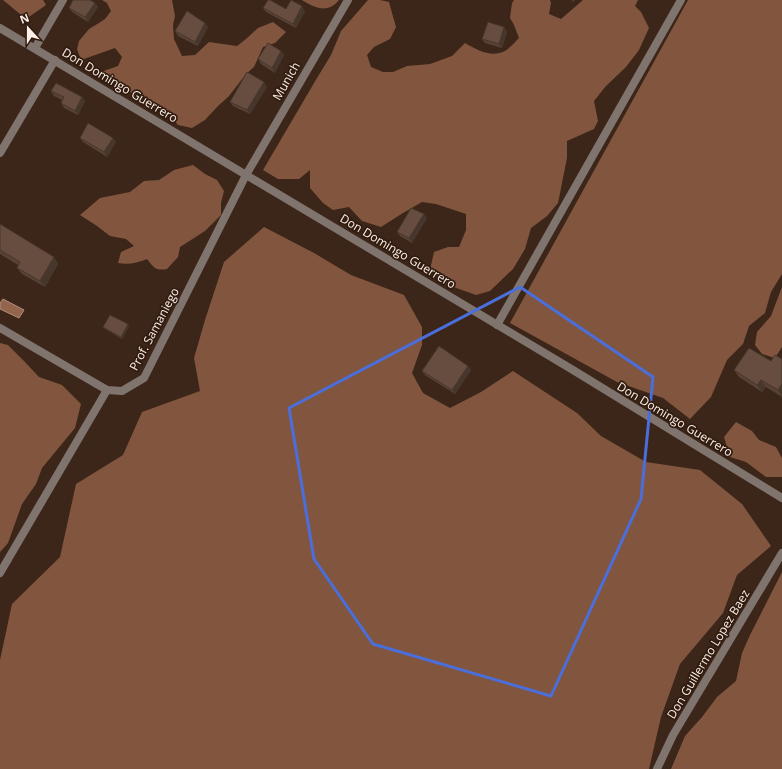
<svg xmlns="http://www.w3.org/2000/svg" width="782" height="769" viewBox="0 0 782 769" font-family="'Open Sans',sans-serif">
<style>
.forest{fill:#82563e}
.water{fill:#92654c;stroke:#b28e7a}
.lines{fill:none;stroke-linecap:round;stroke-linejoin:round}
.minor{stroke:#80746e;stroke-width:8}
.wall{fill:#584236}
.shaded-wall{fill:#47362c}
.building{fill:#664d3f;stroke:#47362c}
.marked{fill:none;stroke:#4a6edb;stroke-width:3;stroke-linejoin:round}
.labels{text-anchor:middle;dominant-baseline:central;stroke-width:3.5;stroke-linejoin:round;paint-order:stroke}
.street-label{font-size:12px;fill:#feefe7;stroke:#311c10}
</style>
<rect width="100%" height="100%" fill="#3c2519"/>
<g class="forest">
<path d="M3 0H43L46 5 26 19Z"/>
<path d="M102 0H172L175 16 173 25 174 39 182 56 195 55 209 42 237 46 246 39 258 28 273 22 286 32 275 43 263 47 254 67 246 74 229 96 217 107 205 120 192 128 178 125 169 114 158 110 140 100 124 87 95 74 118 66 122 57 115 48 81 60 77 49 79 41 89 29 99 23 105 19 111 11 107 3Z"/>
<path d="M302 0H339C328 14 315 8 302 0Z"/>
<path d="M368 0H380L389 2 396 27 390 39 374 47 367 55 371 67 383 72H393L407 66 430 64 452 56 465 43C477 50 491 58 505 51 510 48 515 42 519 38L514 25 510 18 512 3 514 0H550L551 3 549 14 561 19 583 0H638L635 6 641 12 649 28 639 50 626 67 606 86 594 101 598 121 594 129 567 141V158L558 203 547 216 531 228 525 249 513 269 490 291 476 295 445 284 430 270 434 252 448 247H459L466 230V214L436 204 422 202 403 213 381 227 362 221 349 207 333 210 323 203 310 188V170L299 179H278L263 170 317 78 331 55 341 31Z"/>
<path d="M688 0H782V274L771 292 765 313 749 326 743 344 727 360 711 397 690 419 663 398 617 382 510 323Z"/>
<path d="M193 165 205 174 217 180 224 191 221 203V215L205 231 180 247 178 257 167 269C156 271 154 268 147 259 137 263 128 265 118 263L121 252 134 246 126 239 110 236 97 226 80 215 100 198 130 192 144 181 159 180 174 170Z"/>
<path d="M264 227 314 253 351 275 404 295 422 327V345L412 373 423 393 450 408 481 392 513 371 577 413 601 436 646 462 700 470 742 504 771 546 737 575 723 613 680 664 661 717 649 769H0V660L12 604 60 557 76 484 123 455 142 412 200 391 194 358 205 320 224 262Z"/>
<path d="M782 287V347L775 358 762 354 755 345 757 332 771 316Z"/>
<path d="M0 343 8 345 24 361 39 377 62 385 81 404 75 428 42 468 36 484 22 504 8 543 0 552Z"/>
<path d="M736 422 752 431 759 440 776 447 782 458V477H766L746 462 730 457 724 437Z"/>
<path d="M782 572V769H671L685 736 702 717 717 697 736 681 742 653 750 635Z"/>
</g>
<path class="water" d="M3 299 24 310 19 318 0 309V303Z"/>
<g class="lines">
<g class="minor">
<path d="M0 28 573 370 782 498"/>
<path d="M35 48 63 0"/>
<path d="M0 153 55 60"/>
<path d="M497 325 681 0"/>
<path d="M0 328 107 390 122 391 144 378 246 175 348 0"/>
<path d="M0 573 107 390"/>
<path d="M657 769 673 735 782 553"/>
</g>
</g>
<g class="wall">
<path d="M95 3 98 7 88 22 72 12 69 8Z"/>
<path d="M263 8 305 11 296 28 266 12Z"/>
<path d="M208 27 198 46 178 36 175 31Z"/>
<path d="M504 27 507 32 502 48 485 43 482 39Z"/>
<path d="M281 51 284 55 275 73 261 64 258 59Z"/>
<path d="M267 87 250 114 233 106 230 102Z"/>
<path d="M51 91 82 97 85 101 78 115 64 108 61 103 62 100 54 96Z"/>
<path d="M80 138H113L116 142 107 157 83 142Z"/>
<path d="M427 218 412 243 400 236 397 232Z"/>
<path d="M0 224 54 257 58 264 45 287 22 274 17 268 18 265 0 254Z"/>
<path d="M129 326 122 339 105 329 103 327Z"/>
<path d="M782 359V397L766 387 762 392 739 377 734 370 771 361Z"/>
<path d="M468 366 471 370 455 394 425 375 422 371Z"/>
</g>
<g class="shaded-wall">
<path d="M571 0H575L573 3Z"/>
<path d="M95 3 98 7 88 22 85 17Z"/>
<path d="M302 6 305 11 296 28 293 24Z"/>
<path d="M205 23 208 27 198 46 195 42Z"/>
<path d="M504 27 507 32 502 48 499 44Z"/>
<path d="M281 51 284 55 275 73 272 68Z"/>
<path d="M264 82 267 87 250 114 247 110Z"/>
<path d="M82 97 85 101 78 115 75 111Z"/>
<path d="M113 138 116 142 107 157 104 152Z"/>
<path d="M424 214 427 218 412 243 409 238Z"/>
<path d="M54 257 58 264 45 287 40 281Z"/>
<path d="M128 324 129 326 122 339 121 337Z"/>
<path d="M468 366 471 370 455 394 452 390Z"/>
<path d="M761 380 766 387 762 392 757 385Z"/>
<path d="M782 384V397L778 390Z"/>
</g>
<g class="building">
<path d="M73 0H90L95 3 85 17 69 8Z"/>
<path d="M268 0H270L286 9 291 0 302 6 293 24 263 8Z"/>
<path d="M187 11 205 23 195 42 175 31Z"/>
<path d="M488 22 504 27 499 44 482 39Z"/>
<path d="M268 43 281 51 272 68 258 59Z"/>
<path d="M247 72 264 82 247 110 230 102Z"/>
<path d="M56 83 82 97 75 111 61 103 64 97 51 91Z"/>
<path d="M88 123 113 138 104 152 80 138Z"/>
<path d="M411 208 424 214 409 238 397 232Z"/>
<path d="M0 224 54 257 40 281 17 268 20 262 0 250Z"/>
<path d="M110 315 128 324 121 337 103 327Z"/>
<path d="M439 346 468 366 452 390 422 371Z"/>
<path d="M749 348 771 361 775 355 782 359V384L778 390 761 380 757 385 734 370Z"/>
</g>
<path class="marked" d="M520 287 653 377 641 499 551 696 373 644 314 559 289 408Z"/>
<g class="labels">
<g class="street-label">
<text transform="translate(286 81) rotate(-60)">Munich</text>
<text transform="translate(120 85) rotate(31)">Don Domingo Guerrero</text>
<text transform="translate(398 251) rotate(31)">Don Domingo Guerrero</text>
<text transform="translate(154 329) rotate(-62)">Prof. Samaniego</text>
<text transform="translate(675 419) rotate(31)">Don Domingo Guerrero</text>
<text transform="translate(708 654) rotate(-59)">Don Guillermo Lopez Baez</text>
</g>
</g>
<g transform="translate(28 28) rotate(339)" stroke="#311c10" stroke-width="3" paint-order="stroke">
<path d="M0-3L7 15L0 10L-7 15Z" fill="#feefe7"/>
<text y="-6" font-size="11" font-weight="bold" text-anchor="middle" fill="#feefe7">N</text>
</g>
</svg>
